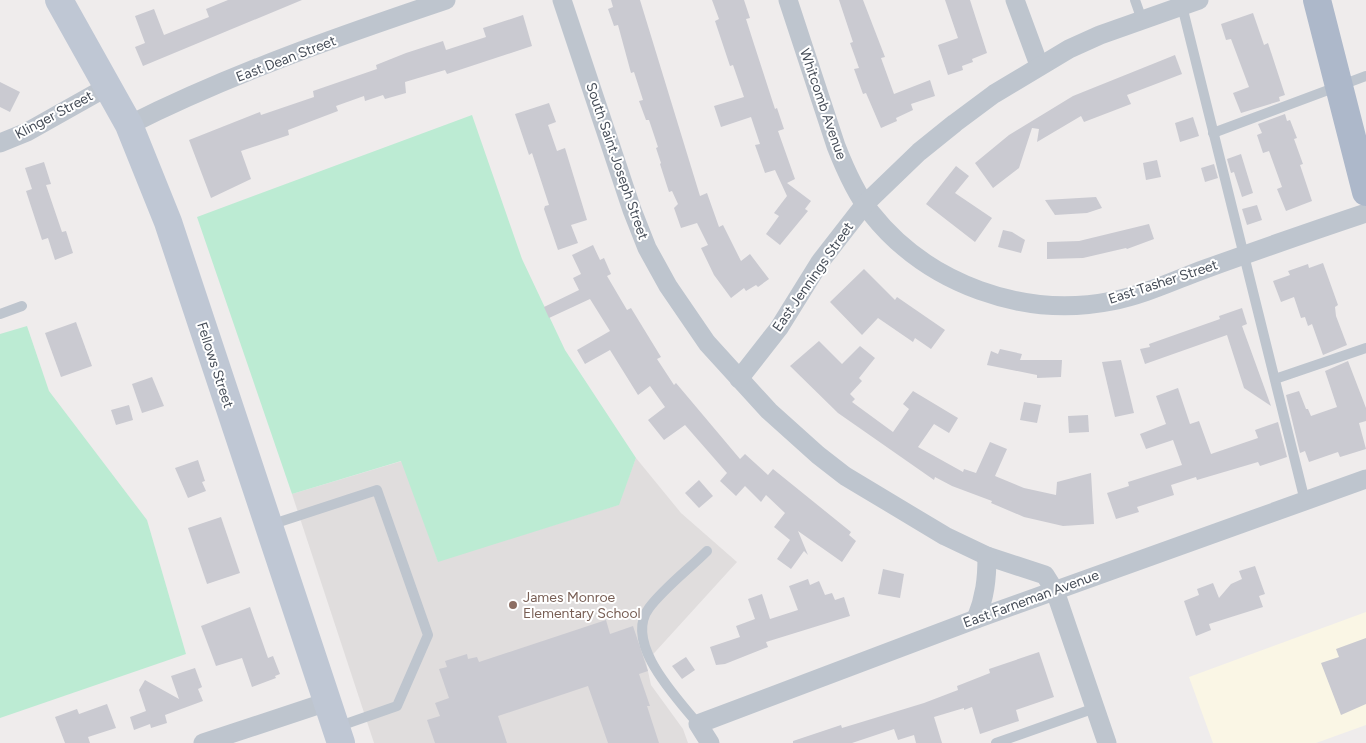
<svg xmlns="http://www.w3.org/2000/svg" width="1366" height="743" viewBox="0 0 1366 743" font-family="Figtree,sans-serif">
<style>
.commercial{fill:#faf6e5}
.education{fill:#e0dddd}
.green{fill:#bcebd3}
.building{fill:#cacad1}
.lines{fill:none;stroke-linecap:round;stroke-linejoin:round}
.lane{stroke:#bec5ce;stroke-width:10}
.street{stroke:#bec5ce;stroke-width:19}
.secondary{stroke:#bfc7d4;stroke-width:28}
.primary{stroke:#adb8ca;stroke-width:28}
.education-dot{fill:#8d6e63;stroke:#fff;stroke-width:2}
.labels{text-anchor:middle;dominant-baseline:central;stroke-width:4;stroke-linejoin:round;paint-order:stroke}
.street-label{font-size:14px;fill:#464d58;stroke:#fff}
.education-label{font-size:14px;fill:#785e54;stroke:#fff;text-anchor:start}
</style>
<rect width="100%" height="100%" fill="#efecec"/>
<path class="commercial" d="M1366 612V725L1316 743H1213L1189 677Z"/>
<path class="education" d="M636 458 681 513 737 562 646 662 651 685 683 729 688 743H374L292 494 402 461 438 561 618 505Z"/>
<g class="green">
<path d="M472 115 522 259 565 350 636 458 619 505 438 562 401 461 292 494 197 217Z"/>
<path d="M27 326 49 391 147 520 186 654 0 718V334Z"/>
</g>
<g class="building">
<path d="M228 0H302L143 66 135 47 145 43 135 16 154 9 164 35 209 17 206 9Z"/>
<path d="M611 0H640L700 196 707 193 719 227 723 225 741 261 750 254 769 279 758 287 756 285 746 291 744 288 731 298 714 275 701 248 708 245 697 223 681 228 674 208 678 204 672 191 669 192 667 186 660 164 661 163 656 148 658 147 649 120H646L639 101 643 100 634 72 631 73 618 25 614 26 608 9 613 7Z"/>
<path d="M712 0H744L750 18 746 19 753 41 775 109 777 108 784 129 778 131 795 179 787 183 811 201 805 209 808 211 780 245 766 234 779 216 774 213 787 196 775 170 765 173 755 145 760 144 751 117 721 127 714 106 744 97 733 65 730 66 715 21 719 19Z"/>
<path d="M839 0H863L885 57 881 58 894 94 930 80 935 96 911 104 913 110 896 118 897 121 881 128 866 93 863 94 854 69 859 68 850 43 853 42Z"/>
<path d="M945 0H970L987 53 972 59 973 62 962 66 963 70 948 75 938 45 958 38Z"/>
<path d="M1253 13 1264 45 1268 43 1285 95 1279 97 1280 101 1241 113 1233 93 1249 87 1231 39 1226 40 1221 24Z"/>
<path d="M523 15 532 46 447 74 445 70 405 82 406 93 385 99 383 95 365 101 364 96 336 106 338 111 288 130 289 135 241 151 251 179 211 198 189 140 260 112 261 115 314 97 313 91 377 69 376 65 406 53 443 41 446 50 486 37 483 28Z"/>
<path d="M1175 55 1182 74 1127 95 1131 104 1084 122 1081 116 1037 142 1039 129 1032 128 1019 168 993 188 975 163 1009 135 1073 96Z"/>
<path d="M0 82 20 92 10 112 0 107Z"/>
<path d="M549 103 556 122 548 125 557 151 565 148 587 220 571 225 578 243 558 250 544 209 545 206 549 205 532 153 529 155 515 114Z"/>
<path d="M1285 114 1287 121 1290 120 1297 138 1294 139 1303 164 1300 165 1312 201 1286 211 1277 189 1282 187 1269 151 1263 153 1257 135 1262 133 1258 124Z"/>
<path d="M1193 117 1199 136 1180 142 1175 123Z"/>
<path d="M1241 154 1253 193 1242 197 1234 172 1231 173 1227 159Z"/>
<path d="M1157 160 1161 177 1146 180 1143 163Z"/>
<path d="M44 162 51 184 46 185 62 232 66 231 73 253 55 260 48 238 42 240 26 191 32 189 25 168Z"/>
<path d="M1214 164 1218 178 1205 182 1201 168Z"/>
<path d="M956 166 969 176 955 193 992 218 975 242 926 204Z"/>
<path d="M1096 197 1102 208 1087 213 1055 215 1045 200Z"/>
<path d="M1257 205 1262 220 1247 225 1242 209Z"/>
<path d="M1149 224 1154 239 1127 249 1126 248 1083 258 1047 259V242L1079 241Z"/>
<path d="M1003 230 1012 232 1025 240 1021 253 998 247Z"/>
<path d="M593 245 600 260 604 258 611 274 607 276 627 310 631 308 661 357 657 359 674 385 676 383 740 459 745 454 768 475 773 469 851 532 849 535 856 541 842 562 798 531 808 555 804 551 791 569 777 559 790 540 774 527 785 513 766 495 761 502 745 486 736 496 720 481 727 473 685 425 664 440 648 420 665 407 650 386 638 395 610 350 585 364 577 350 610 331 590 299 549 318 544 307 579 290 573 278 581 274 572 255Z"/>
<path d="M1323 263 1338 305 1335 307 1336 316 1347 345 1323 355 1312 324 1308 326 1305 317 1301 318 1294 297 1281 302 1273 281 1290 275 1288 271 1308 264 1309 268Z"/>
<path d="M864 269 895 300 897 297 945 330 931 349 915 338 913 342 878 318 862 335 830 302Z"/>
<path d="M1242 308 1247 324 1242 326 1271 406 1244 388 1227 335 1145 364 1140 349 1150 347 1149 344 1220 319 1219 316Z"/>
<path d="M76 322 92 366 61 377 45 333Z"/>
<path d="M819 341 842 364 860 346 875 358 859 378 862 381 850 394 855 399 852 402 893 432 909 409 903 404 913 391 958 418 949 433 934 424 918 447 963 472 964 469 976 473 990 442 1007 449 995 476 1024 488 1056 495 1057 482 1091 473 1094 524 1063 526 1024 517 991 503 992 501 952 486 935 477 934 480 838 413 790 366Z"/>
<path d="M1000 349 1022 354 1020 360H1062L1061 377 1037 378V375L987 365 991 351 998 354Z"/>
<path d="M1121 360 1134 413 1115 417 1102 362Z"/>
<path d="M1348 361 1366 408V421L1359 423 1366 449 1340 457 1338 452 1309 462 1305 451 1300 453 1286 395 1299 391 1306 409H1308L1311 416 1337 407 1325 371Z"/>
<path d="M152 377 164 406 142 413 132 384Z"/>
<path d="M1178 388 1190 424 1199 421 1211 454 1258 438 1255 430 1278 422 1287 457 1260 466 1258 462 1197 480 1196 477 1171 485 1174 495 1137 507 1139 512 1116 519 1107 493 1129 486 1128 482 1182 465 1173 440 1146 449 1140 434 1166 424 1156 396Z"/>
<path d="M1024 402 1041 405 1037 423 1020 420Z"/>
<path d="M129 405 133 420 116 425 111 410Z"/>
<path d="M1088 415 1089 432 1069 433 1068 416Z"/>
<path d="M198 460 205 481 202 482 206 491 188 498 175 468Z"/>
<path d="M699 480 713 496 699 508 685 493Z"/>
<path d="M221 517 240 573 207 584 188 528Z"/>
<path d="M1255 566 1265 594 1259 596 1263 607 1209 624 1211 630 1196 636 1184 601 1199 595 1197 589 1213 583 1219 598 1231 584 1242 579 1239 571Z"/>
<path d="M883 569 904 574 900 598 878 594Z"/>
<path d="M808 579 810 585 819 581 825 595 832 593 835 600 844 597 850 616 766 642 768 647 725 664 716 665 710 647 740 637 736 626 755 619 748 599 762 594 770 619 798 610 789 586Z"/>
<path d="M250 607 268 658 273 656 280 674 275 676 276 678 252 687 242 658 216 666 201 626Z"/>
<path d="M606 620 610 634 633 626 648 671 639 674 650 706H647L659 743H608L588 686 498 716 507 743H435L427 720 440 716 435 703 449 698 439 669 447 667 445 661 467 654 468 659 477 657 479 662Z"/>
<path d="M1366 638V704L1341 715 1321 663 1339 657 1336 649Z"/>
<path d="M1039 652 1054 697 1016 710 1019 721 980 734 972 707 964 710V708L934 717 942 743H916L914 735 898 740 894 729 852 743H793V741L841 725 842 728 924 703 958 690 957 686 990 673 989 669Z"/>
<path d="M686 657 695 670 682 679 672 666Z"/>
<path d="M195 668 202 687 198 689 203 701 165 715 167 723 151 728 150 724 134 730 130 717 146 711 139 690 145 680 179 699 171 676Z"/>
<path d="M107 704 116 728 88 737 90 743H65L55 717 77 709 79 714Z"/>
</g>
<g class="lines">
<g class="lane">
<path d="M1135 0 1142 20"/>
<path d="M1182 6 1305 501"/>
<path d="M1213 133 1366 76"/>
<path d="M0 314 22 306"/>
<path d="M1275 379 1366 348"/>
<path d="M270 525 377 490 428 635 397 706 337 727"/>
<path d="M698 724C677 698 623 643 649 608 664 588 689 569 707 551"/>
<path d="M996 743 1095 708"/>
</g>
<g class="street">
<path d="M562 0 632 210 647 248 668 286 707 343 769 411 818 455 845 476 945 536 987 556 1045 575 1055 591 1107 743"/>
<path d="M788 0 836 146C845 169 856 194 871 213 927 284 1024 319 1112 301 1144 295 1175 280 1205 269 1258 250 1312 231 1366 213"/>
<path d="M1015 0 1039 65"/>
<path d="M129 125C230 74 339 36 446 0"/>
<path d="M0 143 27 132 107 87"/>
<path d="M739 379 779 328 820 262 865 204 919 152 955 123 994 94 1069 49 1100 35 1199 0"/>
<path d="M976 619C985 597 987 579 987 556"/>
<path d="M203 743 327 702"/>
<path d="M710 743 698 724 976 619 1366 479"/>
</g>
<path class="secondary" d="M59 0 129 125 168 222 341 743"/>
<path class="primary" d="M1317 0 1366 192"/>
</g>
<circle class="education-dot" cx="513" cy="605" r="5"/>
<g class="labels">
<g class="street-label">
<text transform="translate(286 59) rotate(-21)">East Dean Street</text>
<text transform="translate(823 104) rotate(71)">Whitcomb Avenue</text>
<text transform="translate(54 115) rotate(-28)">Klinger Street</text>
<text transform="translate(617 161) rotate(71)">South Saint Joseph Street</text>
<text transform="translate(813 277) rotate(-55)">East Jennings Street</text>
<text transform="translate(1163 282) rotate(-18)">East Tasher Street</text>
<text transform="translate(215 365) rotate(72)">Fellows Street</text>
<text transform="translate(1031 599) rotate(-20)">East Farneman Avenue</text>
</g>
<g class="education-label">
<text x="523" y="597">James Monroe<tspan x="523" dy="16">Elementary School</tspan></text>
</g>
</g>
</svg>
